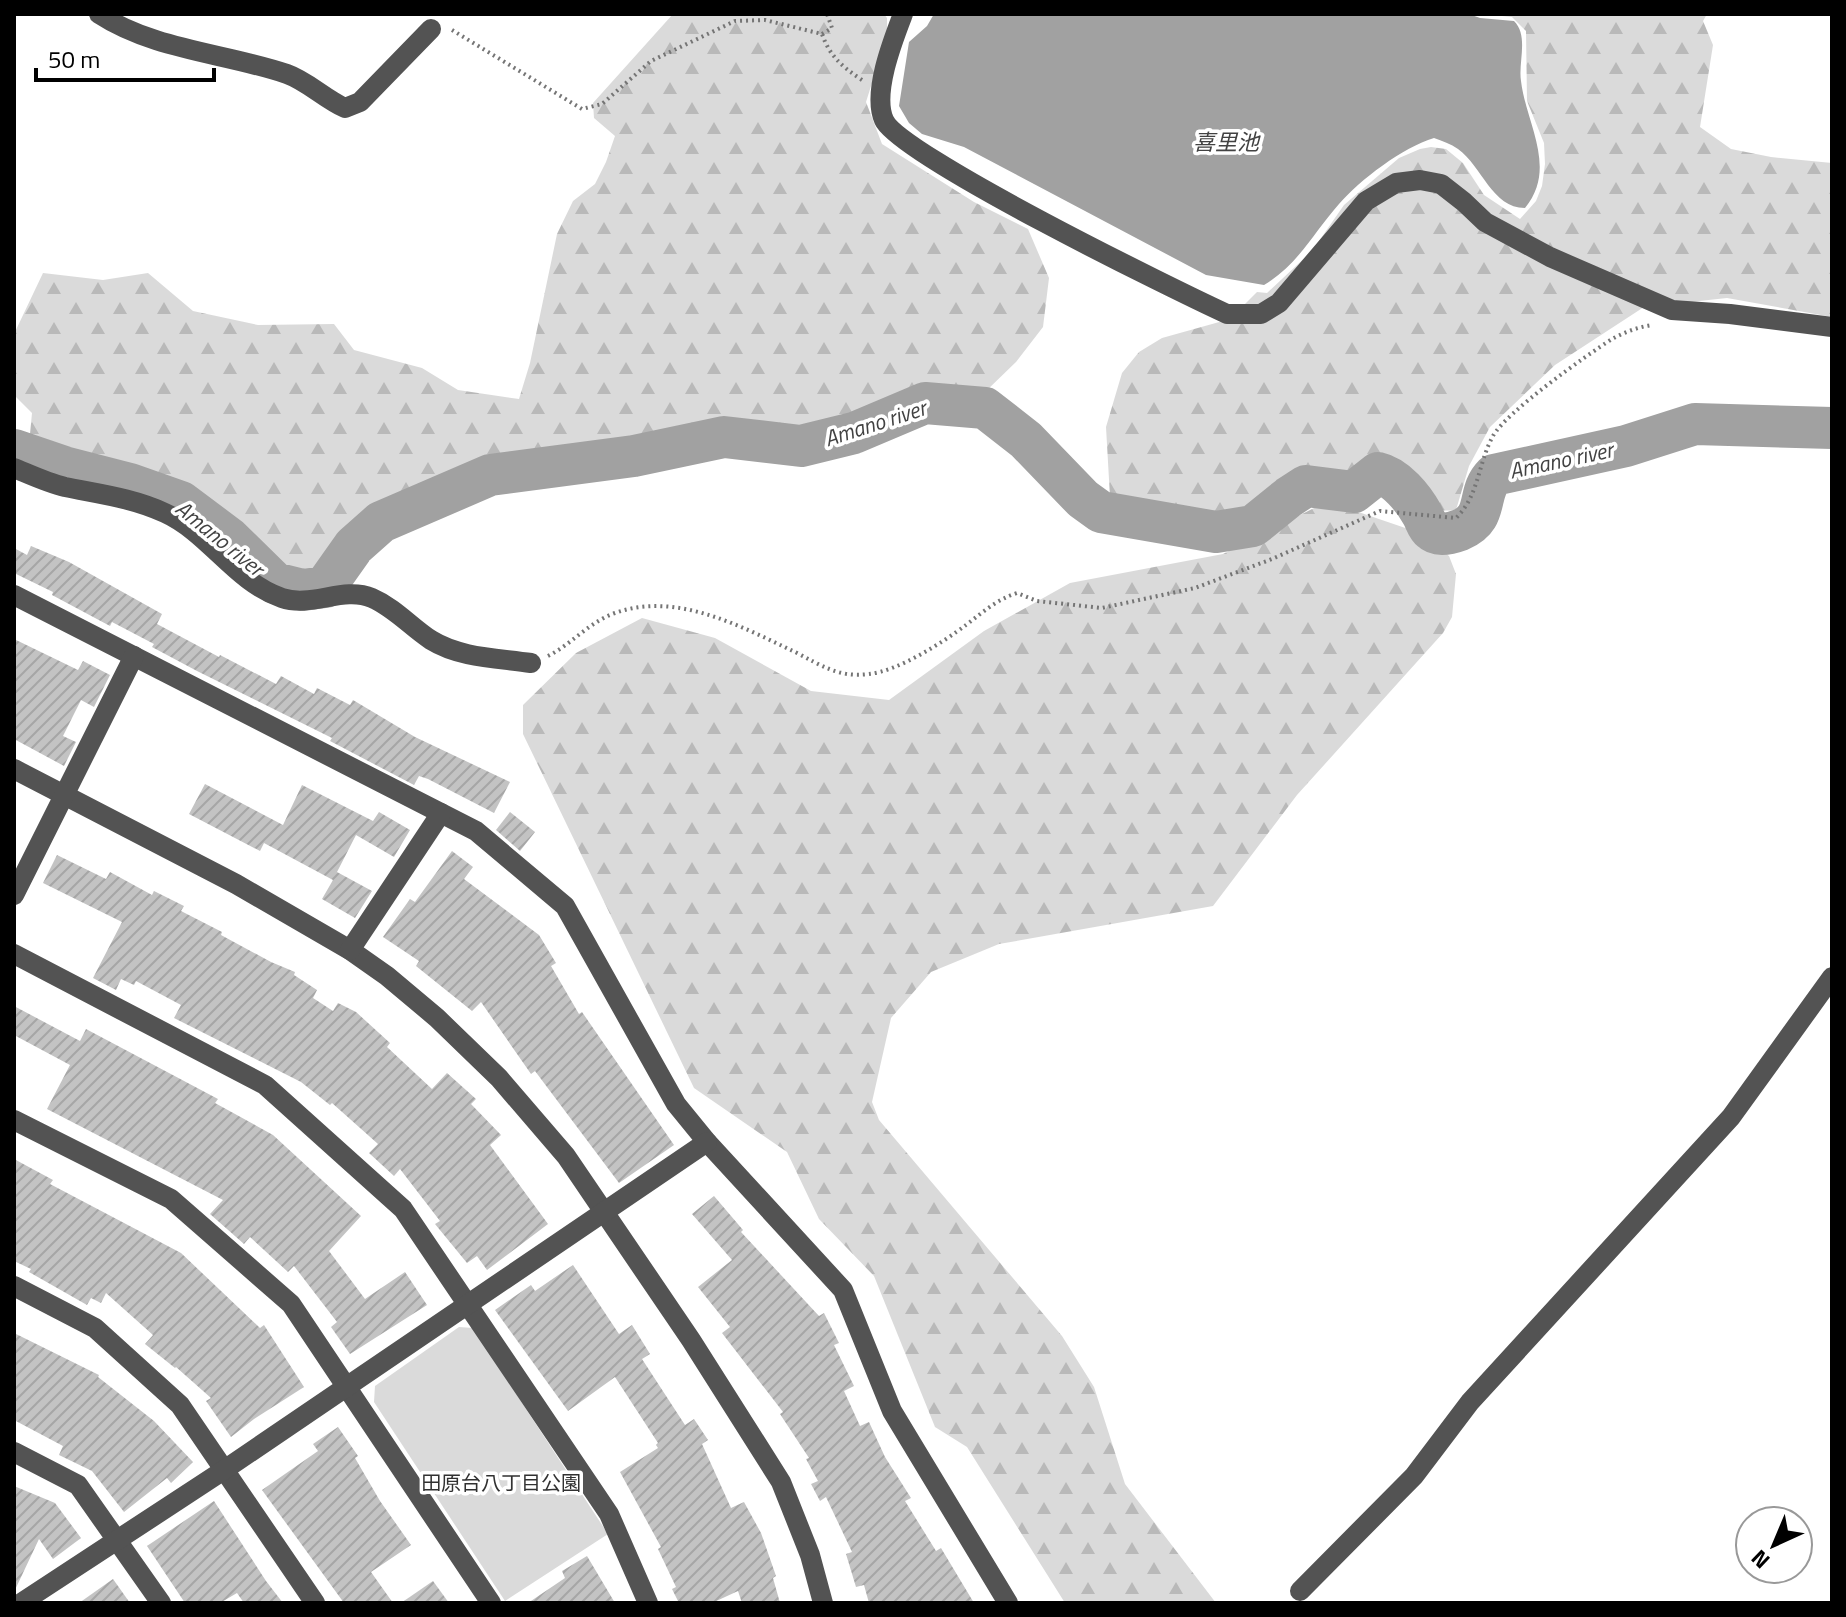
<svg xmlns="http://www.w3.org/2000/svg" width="1846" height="1617" viewBox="0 0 1846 1617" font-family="'Titillium Web','Noto Sans JP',sans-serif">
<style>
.green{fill:#dadada}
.forest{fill:url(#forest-firs)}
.water{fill:#a1a1a1}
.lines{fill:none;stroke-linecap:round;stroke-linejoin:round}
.river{stroke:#a1a1a1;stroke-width:42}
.building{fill:url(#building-hatch)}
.path{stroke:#757575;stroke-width:4;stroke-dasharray:2 4;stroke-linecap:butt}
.minor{stroke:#535353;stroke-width:20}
.labels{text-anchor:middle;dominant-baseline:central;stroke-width:7;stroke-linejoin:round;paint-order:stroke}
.park-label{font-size:20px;fill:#313131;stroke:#fff}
.water-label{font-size:22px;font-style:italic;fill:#424242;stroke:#fff}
</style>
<defs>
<pattern id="forest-firs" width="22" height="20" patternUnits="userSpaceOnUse" patternTransform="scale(2)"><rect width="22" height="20" fill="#dadada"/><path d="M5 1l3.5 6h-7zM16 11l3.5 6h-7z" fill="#b9b9b9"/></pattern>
<pattern id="building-hatch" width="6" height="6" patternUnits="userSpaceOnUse" patternTransform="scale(2)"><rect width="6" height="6" fill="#c3c3c3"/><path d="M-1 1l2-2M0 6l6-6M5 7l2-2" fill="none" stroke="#a6a6a6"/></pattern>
</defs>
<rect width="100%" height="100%" fill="#fff"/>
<path class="green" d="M459 1327 473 1328 608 1534 505 1601 374 1402 375 1386Z"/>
<g class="forest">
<path d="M673 14H884L887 18V35L866 102 882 144 974 202 1028 229 1049 278 1043 327 1016 362 985 392 926 398 912 405 722 450 657 456 561 455 536 450 467 469 403 497 358 525 331 573 300 584 178 491 152 485 108 466 65 456 30 434 32 413 14 395V334L43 273 103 280 148 273 193 311 258 325 334 324 354 350 422 368 458 390 519 399 530 363 557 234 573 201 595 184 606 162 615 136 594 118 593 103Z"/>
<path d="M1482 14H1707L1703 21 1713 45 1700 127 1731 149 1771 157 1832 163V317L1727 298 1644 307 1555 365 1490 427 1469 466 1456 510C1421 513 1431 503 1409 485 1400 477 1384 472 1373 467 1368 471 1360 479 1353 480 1337 483 1320 478 1304 482 1287 487 1278 502 1264 510 1219 535 1161 522 1114 507L1110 497 1106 427 1122 373 1139 352 1162 338 1230 319 1257 292 1267 293 1312 251 1344 205 1399 158 1420 149 1431 147 1446 149 1463 163 1484 195 1520 219 1536 201 1542 186 1545 164 1544 143 1527 101 1526 31 1512 17Z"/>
<path d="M1335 504 1420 533 1449 556 1456 574 1452 617 1443 633 1297 795 1213 906 999 944 931 972 891 1018 872 1102 879 1120 1062 1336 1094 1387 1125 1484 1216 1603H1065L967 1447 935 1427 874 1276 819 1219 787 1152 694 1088 523 734V705L576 653 642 618 715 638 811 691 889 700 984 631 1070 583 1223 554 1316 507Z"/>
</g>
<path class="water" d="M934 14H1469L1480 18 1514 21C1529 36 1518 62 1521 81 1526 124 1558 168 1525 208 1492 208 1482 166 1458 149 1451 144 1442 141 1434 138 1403 147 1360 180 1339 204 1314 232 1298 265 1264 285L1206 275 964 147 922 134 909 123 899 106 909 42 927 26Z"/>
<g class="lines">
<path class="river" d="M14 450 64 467 130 484 181 502 229 538 275 583 303 590 325 587 354 546 381 522 490 475 634 456 724 437 801 446 854 433 925 403 985 408 1026 440 1083 499 1101 512 1216 532 1253 526 1289 497 1306 486 1354 492 1378 473C1396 477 1413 498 1422 514 1425 519 1427 527 1431 530 1438 537 1452 533 1460 530 1490 518 1476 493 1494 475L1626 446 1695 424 1832 428"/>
</g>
<g class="building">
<path d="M31 546 69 562 162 614 157 624 219 657 220 655 276 684 281 676 314 694 317 688 350 705 353 700 415 737 510 782 494 813 428 779 419 776 414 785 330 741 332 738 197 671 152 647 154 644 112 622 110 626 52 595 53 592 14 573V548L27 555Z"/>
<path d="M14 639 78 670 83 661 110 675 94 707 81 700 63 736 76 742 64 766 14 739Z"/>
<path d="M205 784 283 825 302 785 373 821 379 812 410 830 394 857 356 835 337 872 372 891 355 918 322 899 333 880 264 843 260 851 189 814Z"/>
<path d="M510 812 535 832 520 851 496 830Z"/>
<path d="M452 851 473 867 464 879 539 935 556 963 551 966 579 1014 582 1012 674 1145 619 1183 535 1071 531 1074 481 1002 472 1011 416 966 419 961 383 937 410 899 415 902Z"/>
<path d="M57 855 106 879 110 872 152 895 154 891 184 906 181 911 222 932 221 935 271 962 295 972 294 975 317 990 313 998 333 1011 338 1003 356 1012 390 1043 387 1047 432 1089 447 1073 476 1099 471 1104 501 1135 490 1145 548 1224 487 1270 477 1256 467 1263 435 1224 440 1221 400 1169 394 1176 369 1153 378 1144 332 1103 330 1105 301 1082 174 1018 181 1005 136 981 134 985 121 979 116 990 93 978 122 922 43 883Z"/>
<path d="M14 1006 80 1041 86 1029 218 1099 215 1103 273 1135 361 1216 329 1251 365 1299 405 1272 427 1305 350 1354 331 1327 337 1322 294 1266 288 1272 250 1237 244 1244 210 1214 223 1200 47 1109 70 1065 14 1035Z"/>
<path d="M14 1159 53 1180 50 1184 181 1253 260 1328 264 1325 304 1387 254 1419 231 1437 206 1401 211 1398 176 1367 175 1368 145 1344 153 1335 106 1293 101 1303 91 1298 87 1305 29 1272 31 1269 14 1261Z"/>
<path d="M714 1196 743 1230 741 1232 819 1316 824 1313 839 1343 834 1345 854 1386 844 1391 860 1426 869 1422 885 1457 911 1498 905 1501 936 1551 941 1548 974 1603H869L864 1585 856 1587 846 1554 852 1552 826 1497 820 1501 811 1484 818 1481 806 1459 809 1458 780 1414 783 1412 722 1333 730 1327 698 1287 732 1260 692 1214Z"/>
<path d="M573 1265 619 1334 632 1325 650 1354 642 1359 685 1425 694 1419 708 1440 702 1444 731 1508 744 1502 761 1533 776 1576 773 1578 780 1603H742L738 1591 712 1603H679L672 1589 676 1587 658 1549 661 1547 620 1472 658 1448 656 1445 658 1443 615 1377 568 1411 495 1310 531 1285 535 1291Z"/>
<path d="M14 1333 99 1375 98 1377 154 1421 193 1462 171 1483 167 1478 124 1512 92 1471 59 1455 63 1446 14 1420Z"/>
<path d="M338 1427 358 1456 355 1458 380 1501 411 1545 371 1572 393 1603H344L262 1490 318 1451 313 1444Z"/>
<path d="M14 1486 55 1503 81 1538 53 1559 39 1539 14 1592Z"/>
<path d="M214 1501 266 1581 283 1603H244L237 1593 220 1603H185L147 1546Z"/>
<path d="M587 1556 615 1603H528L565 1578 562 1571Z"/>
<path d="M113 1579 130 1603H79Z"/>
<path d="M433 1581 449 1603H401Z"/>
</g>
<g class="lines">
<g class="path">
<path d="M452 30 582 109 602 104 651 61 735 21 765 20 822 34C830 57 843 67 862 80"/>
<path d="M822 34 832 28 827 14"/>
<path d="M548 656C572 644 589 622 615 613 676 591 740 626 795 652 821 665 838 678 869 674 898 671 942 643 966 625 983 612 996 600 1017 593L1037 601 1102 608 1195 588 1272 559 1380 511 1456 518C1479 496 1478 463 1493 436 1506 412 1587 355 1612 339 1625 332 1638 327 1652 325"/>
</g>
<g class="minor">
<path d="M99 14C154 50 225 53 287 74 307 81 325 99 345 108L360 102 431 29"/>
<path d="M903 14C893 40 872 93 884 120 899 155 1177 291 1227 314H1261L1279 303 1366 201 1396 183 1420 180 1441 184 1464 202 1485 222 1550 257 1672 310 1730 314 1832 327"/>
<path d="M14 468C31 475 48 483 65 487 99 494 133 498 165 513 209 533 235 582 282 598 312 608 343 586 372 598 395 608 411 627 431 640 460 658 498 658 531 663"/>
<path d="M14 595 476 831 565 906 676 1104 707 1142 843 1290 892 1411 1008 1603"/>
<path d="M14 769 236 884 350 950 387 976 437 1018 499 1078 566 1156 691 1340 781 1482 810 1555 823 1603"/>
<path d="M14 895 134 656"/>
<path d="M350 950 441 813"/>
<path d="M14 954 265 1085 403 1209 609 1514 648 1603"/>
<path d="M14 1120 171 1199 291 1304 491 1603"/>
<path d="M14 1286 95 1328 180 1405 315 1603"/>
<path d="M14 1452 78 1485 161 1603"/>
<path d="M1300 1591 1414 1476 1470 1402 1731 1117 1832 977"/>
<path d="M21 1603 224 1470 707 1142"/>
</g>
</g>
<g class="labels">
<g class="park-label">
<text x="501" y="1482">田原台八丁目公園</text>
</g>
<g class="water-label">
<text x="1226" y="142">喜里池</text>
<text transform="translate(875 423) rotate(-18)">Amano river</text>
<text transform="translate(1561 460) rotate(-12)">Amano river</text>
<text transform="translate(220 538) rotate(39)">Amano river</text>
</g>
</g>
<rect width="1846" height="1617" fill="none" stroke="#000000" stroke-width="32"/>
<g transform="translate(1774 1545) rotate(224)"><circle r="38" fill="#ffffff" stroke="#999999" stroke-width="2"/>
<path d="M0-6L14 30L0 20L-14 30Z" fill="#000000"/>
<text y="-12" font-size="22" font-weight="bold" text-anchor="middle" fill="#000000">N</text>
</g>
<path d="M36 68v12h178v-12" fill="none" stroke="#000000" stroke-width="4"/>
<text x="48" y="68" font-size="24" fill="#000000" stroke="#ffffff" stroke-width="6" paint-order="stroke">50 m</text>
</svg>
